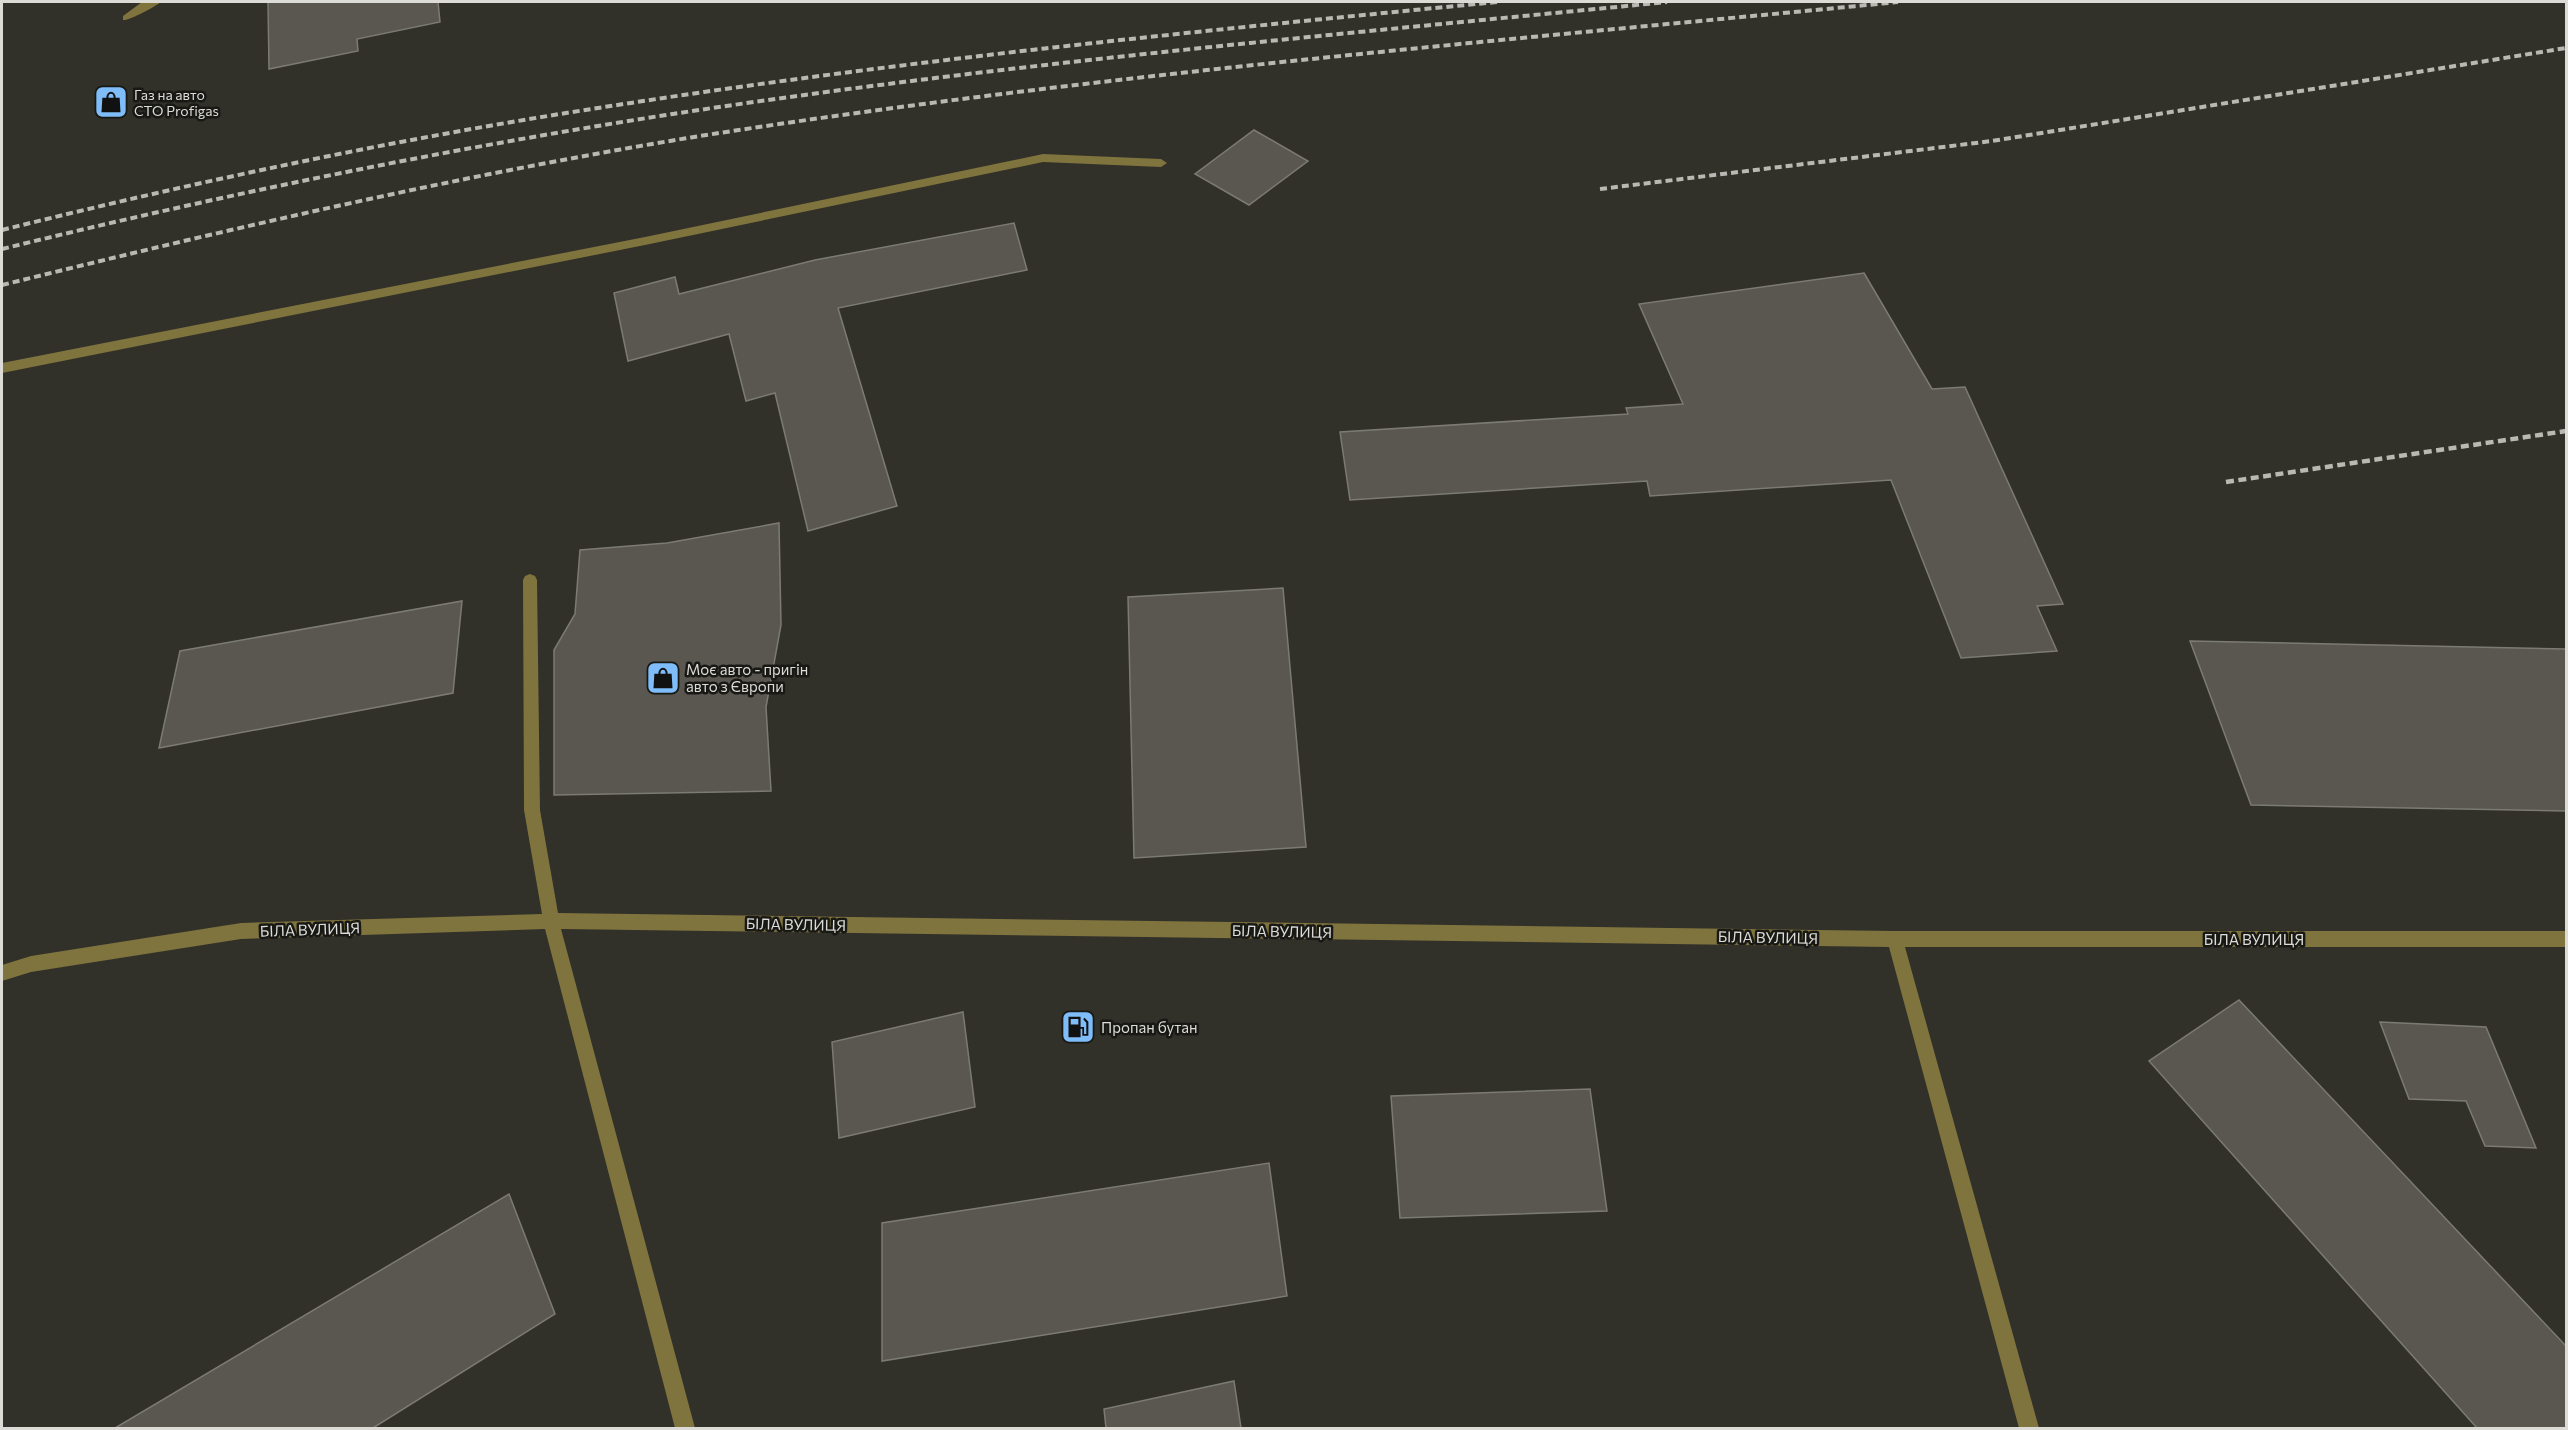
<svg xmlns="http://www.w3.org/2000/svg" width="2568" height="1430" viewBox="0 0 2568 1430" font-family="Commissioner,sans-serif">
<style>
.building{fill:#595750;stroke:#7c7b73;stroke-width:1.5}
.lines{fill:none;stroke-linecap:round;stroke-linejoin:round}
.minor{fill:#7f733e;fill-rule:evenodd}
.rail-far1{stroke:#b9b8b3;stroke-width:4;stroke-dasharray:7 4;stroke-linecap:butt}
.rail{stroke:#b9b8b3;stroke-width:4.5;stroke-dasharray:8 4.5;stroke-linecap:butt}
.labels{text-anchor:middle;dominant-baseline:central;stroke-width:5;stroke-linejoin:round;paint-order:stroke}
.far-poi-label{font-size:14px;fill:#dcdbd6;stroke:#181815;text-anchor:start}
.poi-label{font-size:15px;fill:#dcdbd6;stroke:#181815;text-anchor:start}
.street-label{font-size:15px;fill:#dcdbd6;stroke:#181815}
</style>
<rect width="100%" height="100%" fill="#313029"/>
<g class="building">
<path d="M268 2H438L440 22 357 39 358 51 269 69Z"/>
<path d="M1254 130 1308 161 1249 205 1195 174Z"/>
<path d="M1014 223 1027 270 838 308 897 506 808 531 775 393 746 401 729 334 628 361 614 293 675 277 679 294 815 260Z"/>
<path d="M1864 273 1932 389 1965 387 2063 604 2037 606 2057 651 1961 658 1891 480 1650 496 1647 481 1350 500 1340 432 1628 414 1626 408 1683 404 1639 304Z"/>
<path d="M779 523 781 625 766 707 771 791 554 795V650L575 614 580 550 667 543Z"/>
<path d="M1283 588 1306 847 1134 858 1128 597Z"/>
<path d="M462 601 453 693 159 748 180 651Z"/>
<path d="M2190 641 2566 649V811L2251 805Z"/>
<path d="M2239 1000 2566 1346V1428H2477L2149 1061Z"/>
<path d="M963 1012 975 1107 839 1138 832 1042Z"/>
<path d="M2380 1022 2486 1027 2536 1148 2485 1146 2466 1101 2409 1099Z"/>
<path d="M1590 1089 1607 1211 1400 1218 1391 1096Z"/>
<path d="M1269 1163 1287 1296 882 1361V1223Z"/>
<path d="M509 1194 555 1314 373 1428H115Z"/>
<path d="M1234 1381 1241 1428H1106L1104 1409Z"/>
</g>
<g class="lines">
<g class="minor">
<path d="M142 2H161C156 6 129 21 123 20V16Z"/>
<path d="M1043 154 1161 159 1167 163 1161 167 1043 162 645 245 2 373V363L645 237Z"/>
<path d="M530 574 535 576 537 580 540 810 558 913 1895 931H2566V947H1905L2039 1428H2019L1889 947 561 929 695 1428H675L545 929 241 939 31 972 2 981V965L31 956 241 923 542 914 524 810 523 580 525 576Z"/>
</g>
<g class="rail-far1">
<path d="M1600 189 1992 141 2566 48"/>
<path d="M2 230C199 181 397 139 598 108 896 61 1197 31 1497 2"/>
<path d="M2 249C221 195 442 150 666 115 998 64 1333 35 1667 2"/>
<path d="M2 285C233 228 465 174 700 136 1097 74 1498 41 1898 2"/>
</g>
<path class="rail" d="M2226 482 2566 431"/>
</g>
<defs>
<symbol id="shop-square" viewBox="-11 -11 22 22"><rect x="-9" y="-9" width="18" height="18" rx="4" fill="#7ebdf9" stroke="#181815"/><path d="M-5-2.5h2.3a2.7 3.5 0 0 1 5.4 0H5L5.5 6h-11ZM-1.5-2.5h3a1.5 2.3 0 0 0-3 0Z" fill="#111"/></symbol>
<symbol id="fuel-square" viewBox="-11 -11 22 22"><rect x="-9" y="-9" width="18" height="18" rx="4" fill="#7ebdf9" stroke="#181815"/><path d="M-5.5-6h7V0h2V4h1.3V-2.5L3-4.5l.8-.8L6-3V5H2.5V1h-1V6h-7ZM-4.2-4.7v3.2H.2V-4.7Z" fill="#111"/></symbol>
</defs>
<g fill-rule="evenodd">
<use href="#shop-square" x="92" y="83" width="38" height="38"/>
<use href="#shop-square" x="644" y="659" width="38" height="38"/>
<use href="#fuel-square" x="1059" y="1008" width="38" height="38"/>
</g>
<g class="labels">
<g class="far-poi-label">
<text x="134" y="94">Газ на авто<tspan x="134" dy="16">СТО Profigas</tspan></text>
</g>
<g class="poi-label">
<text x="686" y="669">Моє авто - пригін<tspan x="686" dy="17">авто з Європи</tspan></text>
<text x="1101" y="1027">Пропан бутан</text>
</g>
<g class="street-label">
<text transform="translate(796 924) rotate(1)">БІЛА ВУЛИЦЯ</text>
<text transform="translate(310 929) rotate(-2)">БІЛА ВУЛИЦЯ</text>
<text transform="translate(1282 931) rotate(1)">БІЛА ВУЛИЦЯ</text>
<text transform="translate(1768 937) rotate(1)">БІЛА ВУЛИЦЯ</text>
<text x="2254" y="939">БІЛА ВУЛИЦЯ</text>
</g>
</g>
<rect width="2568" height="1430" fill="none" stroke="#dcdbd6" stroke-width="6"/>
</svg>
